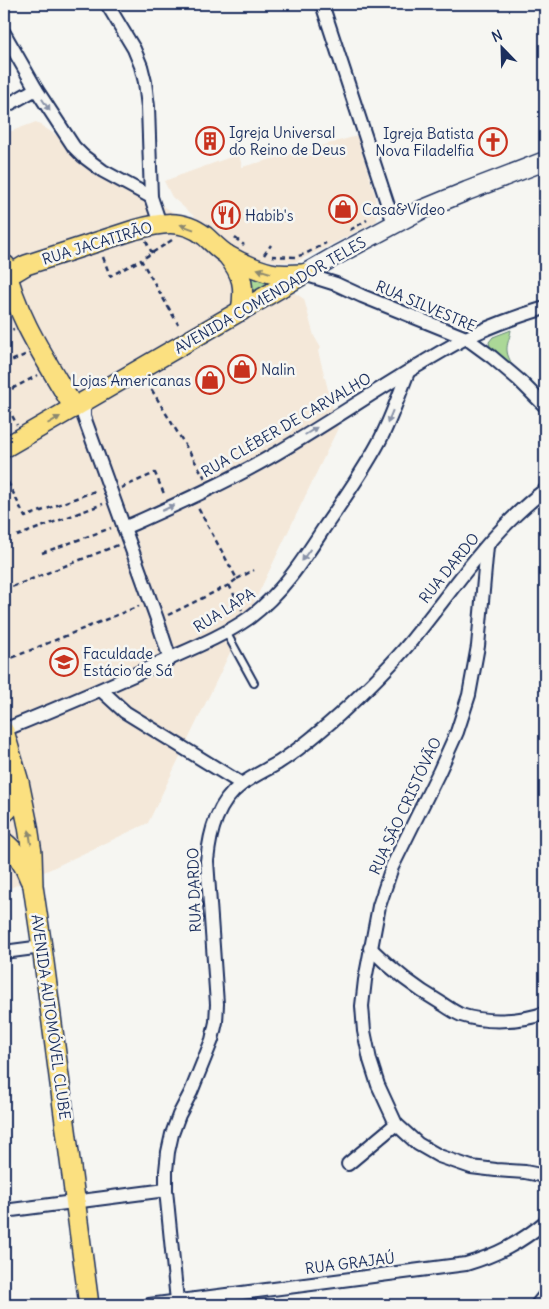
<svg xmlns="http://www.w3.org/2000/svg" width="549" height="1309" viewBox="0 0 549 1309" font-family="Delius,sans-serif">
<style>
.built{fill:#f4e8d9}
.green{fill:#abd897;stroke:#63847a}
.lines{fill:none;stroke-linecap:round;stroke-linejoin:round}
.lane-casing{stroke:#1b2f5e;stroke-width:10}
.street-casing{stroke:#1b2f5e;stroke-width:16}
.secondary-casing{stroke:#1b2f5e;stroke-width:21}
.primary-casing{stroke:#1b2f5e;stroke-width:22}
.path{stroke:#1b2f5e;stroke-width:2.5;stroke-dasharray:5 4;stroke-linecap:butt}
.lane{stroke:#f6f6f2;stroke-width:6}
.street{stroke:#f6f6f2;stroke-width:12}
.secondary{stroke:#f6f6f2;stroke-width:18}
.primary{stroke:#fbe080;stroke-width:19}
.oneway{fill:#8892a8}
.oneway2{fill:#8b886f}
.labels{text-anchor:middle;dominant-baseline:central;stroke-width:5;stroke-linejoin:round;paint-order:stroke}
.poi-label{font-size:15px;fill:#1b2f5e;stroke:#f6f6f2;text-anchor:start}
.street-label{font-size:15px;fill:#1b2f5e;stroke:#f6f6f2}
</style>
<rect width="100%" height="100%" fill="#f6f6f2"/>
<filter id="ink" filterUnits="userSpaceOnUse"><feTurbulence type="fractalNoise" baseFrequency=".02" numOctaves="2"/><feDisplacementMap in="SourceGraphic" scale="10" xChannelSelector="R" yChannelSelector="G"/><feConvolveMatrix kernelMatrix="1 2 1 2 8 2 1 2 1" color-interpolation-filters="sRGB"/></filter>
<g filter="url(#ink)">
<path class="built" d="M36 122 224 246 211 231 172 197 164 181 239 154 242 167 357 136 375 195 377 221 323 249 295 262H279L253 258 232 251 304 299 314 336 321 348 318 351 338 428 148 823 4 891V134Z"/>
<g class="green">
<path d="M244 274 281 279 249 299Z"/>
<path d="M511 330C509 343 503 348 511 362 502 359 490 352 489 342L493 337Z"/>
</g>
<g class="lines">
<defs>
<path id="lane" d="M226 632 254 683"/>
<g id="street">
<path d="M107 4 134 49 141 66 145 82 148 107 151 197 160 224"/>
<path d="M322 4 394 224"/>
<path d="M4 33 36 89 74 147 83 156 103 171 151 197"/>
<path d="M4 107 36 89"/>
<path d="M304 274 336 284 362 296 466 338 492 357 519 380 545 406"/>
<path d="M84 403V417L157 619 170 659"/>
<path d="M124 528C173 506 223 484 270 457 336 419 397 375 464 339 490 326 518 316 545 308"/>
<path d="M487 546 478 646 469 695 457 732 439 772 392 867 379 906 365 980 362 1006 364 1031 370 1060 378 1085 396 1124 418 1144 439 1156 471 1167 496 1170 525 1172 545 1176"/>
<path d="M101 690 125 712 242 784"/>
<path d="M4 730C58 708 111 686 164 661 193 648 223 636 249 618 282 593 302 562 324 528 343 500 363 472 379 442 391 419 399 395 408 372"/>
<path d="M370 948C392 970 415 988 441 1003 447 1007 454 1012 461 1015 485 1023 521 1022 545 1013"/>
<path d="M4 952 42 947"/>
<path d="M348 1164 396 1124"/>
<path d="M4 1211 166 1190"/>
<path d="M177 1301 166 1190V1171L168 1152 172 1134 179 1115 191 1092 212 1040 216 1022 217 1004 207 861C210 831 217 803 242 784 253 776 266 770 278 763 300 749 321 731 340 714 365 691 391 666 412 640 454 589 491 530 545 490"/>
<path d="M149 1305 466 1264C497 1255 520 1243 545 1222"/>
<path d="M537 1305 545 1295"/>
</g>
<path id="secondary" d="M304 274 337 255 421 210 467 191 545 161"/>
<g id="primary">
<path d="M227 255C243 275 245 286 241 311"/>
<path d="M5 265C16 317 48 363 74 408"/>
<path d="M4 274 16 271 26 265 134 230C160 223 182 218 205 236 212 242 220 251 229 256 241 263 262 272 276 274 285 275 294 274 303 274"/>
<path d="M4 448 304 274"/>
<path d="M4 731 19 782 28 826 32 853 33 886 42 947 89 1305"/>
<path d="M4 813C14 805 16 795 19 783"/>
<path d="M4 842C17 852 24 864 30 880"/>
</g>
</defs>
<use href="#lane" class="lane-casing"/>
<use href="#street" class="street-casing"/>
<use href="#secondary" class="secondary-casing"/>
<use href="#primary" class="primary-casing"/>
<g class="path">
<path d="M350 230 367 220"/>
<path d="M235 238 244 245"/>
<path d="M172 240 141 260 178 324"/>
<path d="M146 241 152 253"/>
<path d="M264 255 271 245"/>
<path d="M272 256 295 257 305 254 326 243"/>
<path d="M103 257 110 276 141 260"/>
<path d="M4 333 14 329"/>
<path d="M4 364 25 355"/>
<path d="M147 382 205 478"/>
<path d="M4 393 38 375"/>
<path d="M4 400 17 425"/>
<path d="M4 474 25 517 98 490"/>
<path d="M121 488 155 473 165 496"/>
<path d="M17 536 103 504"/>
<path d="M42 553 111 528"/>
<path d="M237 579 254 570"/>
<path d="M229 585 242 610"/>
<path d="M4 590 118 545"/>
<path d="M168 615 229 585 237 579 198 508"/>
<path d="M4 661 139 606"/>
</g>
<use href="#lane" class="lane"/>
<use href="#street" class="street"/>
<use href="#secondary" class="secondary"/>
<use href="#primary" class="primary"/>
</g>
<defs><path id="oneway-solid" d="M-6-.8H1V-3.2L6.5 0L1 3.2V.8H-6Z" transform="scale(1.25)"/></defs>
<g class="oneway">
<use href="#oneway-solid" transform="translate(46 105) rotate(57)"/>
<use href="#oneway-solid" transform="translate(390 417) rotate(112)"/>
<use href="#oneway-solid" transform="translate(311 431) rotate(-32)"/>
<use href="#oneway-solid" transform="translate(168 508) rotate(-25)"/>
<use href="#oneway-solid" transform="translate(306 555) rotate(125)"/>
</g>
<g class="oneway2">
<use href="#oneway-solid" transform="translate(187 227) rotate(-160)"/>
<use href="#oneway-solid" transform="translate(264 271) rotate(-162)"/>
<use href="#oneway-solid" transform="translate(54 420) rotate(-30)"/>
<use href="#oneway-solid" transform="translate(30 837) rotate(-98)"/>
</g>
</g>
<defs>
<symbol id="building-ring" viewBox="-11 -11 22 22"><circle r="9.5" fill="#f6f6f2" stroke="#c8321e" stroke-width="1.5"/><path d="M-4-6H4V6H1V3H-1V6H-4ZM-2.5-4.3h1.7v1.8h-1.7ZM.8-4.3h1.7v1.8H.8ZM-2.5-1h1.7V.8h-1.7ZM.8-1h1.7V.8H.8Z" fill="#c8321e"/></symbol>
<symbol id="church-ring" viewBox="-11 -11 22 22"><circle r="9.5" fill="#f6f6f2" stroke="#c8321e" stroke-width="1.5"/><path d="M-1.2-6h2.4v3.5h3.3v2.4h-3.3V6h-2.4V-.1h-3.3v-2.4h3.3Z" fill="#c8321e"/></symbol>
<symbol id="shop-ring" viewBox="-11 -11 22 22"><circle r="9.5" fill="#f6f6f2" stroke="#c8321e" stroke-width="1.5"/><path d="M-5-2.5h2.3a2.7 3.5 0 0 1 5.4 0H5L5.5 6h-11ZM-1.5-2.5h3a1.5 2.3 0 0 0-3 0Z" fill="#c8321e"/></symbol>
<symbol id="restaurant-ring" viewBox="-11 -11 22 22"><circle r="9.5" fill="#f6f6f2" stroke="#c8321e" stroke-width="1.5"/><path d="M-5-6h1v4h1v-4h1v4h1v-4h1v5L-1.5 .5V6h-2V.5L-5-1ZM5-6V6H3V1.5H1.5Q1.5-4 5-6Z" fill="#c8321e"/></symbol>
<symbol id="university-ring" viewBox="-11 -11 22 22"><circle r="9.5" fill="#f6f6f2" stroke="#c8321e" stroke-width="1.5"/><path d="M0-5L7-2L0 1L-7-2ZM-4 1L0 2.5L4 1V4Q0 6-4 4Z" fill="#c8321e"/></symbol>
</defs>
<g fill-rule="evenodd">
<use href="#building-ring" x="194" y="125" width="32" height="32"/>
<use href="#church-ring" x="477" y="126" width="32" height="32"/>
<use href="#shop-ring" x="327" y="193" width="32" height="32"/>
<use href="#restaurant-ring" x="210" y="199" width="32" height="32"/>
<use href="#shop-ring" x="226" y="353" width="32" height="32"/>
<use href="#shop-ring" x="194" y="364" width="32" height="32"/>
<use href="#university-ring" x="48" y="646" width="32" height="32"/>
</g>
<g class="labels">
<g class="poi-label">
<text x="229" y="132">Igreja Universal<tspan x="229" dy="17">do Reino de Deus</tspan></text>
<text x="474" y="133" text-anchor="end">Igreja Batista<tspan x="474" dy="17">Nova Filadelfia</tspan></text>
<text x="362" y="209">Casa&amp;Vídeo</text>
<text x="245" y="215">Habib's</text>
<text x="261" y="369">Nalin</text>
<text x="191" y="380" text-anchor="end">Lojas Americanas</text>
<text x="83" y="653">Faculdade<tspan x="83" dy="17">Estácio de Sá</tspan></text>
</g>
<g class="street-label">
<text transform="translate(97 243) rotate(-17)">RUA JACATIRÃO</text>
<text transform="translate(270 295) rotate(-30)">AVENIDA COMENDADOR TELES</text>
<text transform="translate(426 306) rotate(23)">RUA SILVESTRE</text>
<text transform="translate(286 425) rotate(-30)">RUA CLÉBER DE CARVALHO</text>
<text transform="translate(449 568) rotate(-51)">RUA DARDO</text>
<text transform="translate(224 610) rotate(-32)">RUA LAPA</text>
<text transform="translate(405 806) rotate(-65)">RUA SÃO CRISTÓVÃO</text>
<text transform="translate(194 890) rotate(-92)">RUA DARDO</text>
<text transform="translate(51 1017) rotate(82)">AVENIDA AUTOMÓVEL CLUBE</text>
<text transform="translate(350 1263) rotate(-7)">RUA GRAJAÚ</text>
</g>
</g>
<rect width="549" height="1309" fill="none" stroke="#f6f6f2" stroke-width="20"/>
<rect x="10" y="10" width="529" height="1289" fill="none" stroke="#1b2f5e" stroke-width="2" filter="url(#ink)"/>
<g transform="translate(502 48) rotate(337)" stroke="#f6f6f2" stroke-width="4" paint-order="stroke">
<path d="M0-4L9 19L0 12L-9 19Z" fill="#1b2f5e"/>
<text y="-8" font-size="14" font-weight="bold" text-anchor="middle" fill="#1b2f5e">N</text>
</g>
</svg>
